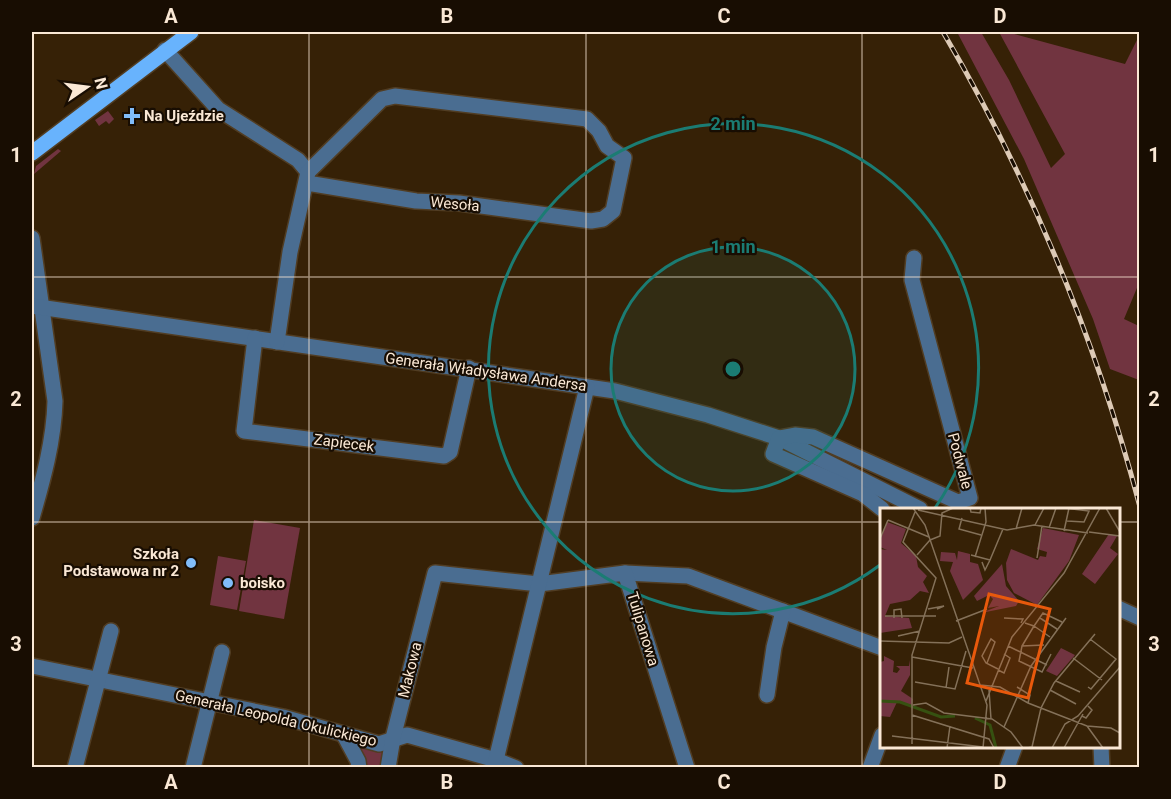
<svg xmlns="http://www.w3.org/2000/svg" width="1171" height="799" viewBox="0 0 1171 799" font-family="Roboto,sans-serif">
<style>
.green{fill:#713440}
.lines{fill:none;stroke-linecap:round;stroke-linejoin:round}
.minor-casing{stroke:#513d23;stroke-width:18}
.major-casing{stroke:#513d23;stroke-width:18}
.minor{stroke:#4a6d91;stroke-width:15}
.major{stroke:#68b3fd;stroke-width:15}
.rail-casing{stroke:#ddcab6;stroke-width:5}
.rail{stroke:#180d02;stroke-width:3;stroke-dasharray:9;stroke-linecap:butt}
.grid{fill:none;stroke:#fae8d5;stroke-width:1.5;stroke-opacity:0.55}
.ring{fill:none;stroke:#1b7c73;stroke-width:3}
.poi-dot{fill:#81bdfa;stroke:#180d02;stroke-width:2}
.labels{text-anchor:middle;dominant-baseline:central;stroke-width:4.5;stroke-linejoin:round;paint-order:stroke}
.poi-label{font-size:15px;font-weight:bold;fill:#fae8d5;stroke:#180d02;text-anchor:start}
.street-label{font-size:15px;fill:#fae8d5;stroke:#180d02}
.inset-river{fill:none;stroke:#365111;stroke-width:3}
.inset-road{fill:none;stroke:#847159;stroke-width:1.5}
.view{fill:#e8590c;fill-opacity:0.15;stroke:#e8590c;stroke-width:3}
.inset-edge{fill:none;stroke:#fae8d5;stroke-width:3}
.centre{fill:#1b7c73;stroke:#180d02;stroke-width:3}
.ring-label{font-size:18px;text-anchor:middle;font-weight:bold;fill:#1b7c73;stroke:#180d02;stroke-width:4.5;stroke-linejoin:round;paint-order:stroke}
.neatline{fill:none;stroke:#fae8d5;stroke-width:2}
.grid-label{font-size:20px;text-anchor:middle;font-weight:bold;fill:#fae8d5}
</style>
<rect width="100%" height="100%" fill="#362106"/>
<g class="green">
<path d="M957 32H981L1009 80 1051 168 1065 154 999 32H1007L1125 64 1139 36V283L1124 319 1139 326V380L1110 369 1093 319 1024 159Z"/>
<path d="M108 111 114 119 109 124 106 121 99 126 95 120Z"/>
<path d="M58 149 61 151 34 174 36 166Z"/>
<path d="M254 520 300 528 284 619 239 611Z"/>
<path d="M218 556 246 561 237 610 210 605Z"/>
<path d="M354 742 381 751 384 757 382 767H364Z"/>
</g>
<g class="lines">
<defs>
<g id="minor">
<path d="M165 50 218 109 298 160 308 172"/>
<path d="M32 238 55 401C54 441 43 480 32 518"/>
<path d="M32 306 615 391 708 415 779 438 920 509"/>
<path d="M255 338 244 431 444 456 450 452 469 368"/>
<path d="M277 342 290 252 308 172 382 99 395 96 587 119 599 131 607 146 624 158 613 211 603 219 591 221 459 203 416 201 307 183"/>
<path d="M882 509 863 494 773 454 779 438 795 435 813 437 958 502 970 498 912 280 914 258"/>
<path d="M625 573 688 576 882 648"/>
<path d="M1118 608 1140 618"/>
<path d="M32 666 283 717 379 744 407 735 496 760 516 768"/>
<path d="M767 695 774 647 783 611"/>
<path d="M344 735 358 761 359 768"/>
<path d="M1101 746 1102 768"/>
<path d="M75 768 111 631"/>
<path d="M193 768 222 652"/>
<path d="M388 768 393 738 435 573 539 584 625 573 687 768"/>
<path d="M494 768 587 387"/>
<path d="M870 768 882 735"/>
<path d="M1007 768 1015 746"/>
</g>
<path id="major" d="M32 153 191 32"/>
</defs>
<use href="#minor" class="minor-casing"/>
<use href="#major" class="major-casing"/>
<use href="#minor" class="minor"/>
<use href="#major" class="major"/>
<defs>
<path id="rail" d="M943 32C1030 180 1096 340 1140 507"/>
</defs>
<use href="#rail" class="rail-casing"/>
<use href="#rail" class="rail"/>
</g>
<path class="grid" d="M309 32V768M586 32V768M862 32V768M32 277H1140M32 522H882M1118 522H1140"/>
<circle cx="733" cy="369" r="122" fill="#1b7c73" fill-opacity=".12"/>
<g class="ring">
<circle cx="733" cy="369" r="122"/>
<path d="M880 565A245 245 0 1 1 935 508"/>
</g>
<g class="poi-dot">
<path d="M129 107h6v6h6v6h-6v6h-6v-6h-6v-6h6z"/>
<circle cx="191" cy="563" r="6"/>
<circle cx="228" cy="583" r="6"/>
</g>
<g class="labels">
<g class="poi-label">
<text x="144" y="116">Na Ujeździe</text>
<text x="179" y="554" text-anchor="end">Szkoła<tspan x="179" dy="17">Podstawowa nr 2</tspan></text>
<text x="240" y="583">boisko</text>
</g>
<g class="street-label">
<text transform="translate(455 204) rotate(5)">Wesoła</text>
<text transform="translate(486 372) rotate(8)">Generała Władysława Andersa</text>
<text transform="translate(344 443) rotate(7)">Zapiecek</text>
<text transform="translate(960 461) rotate(75)">Podwale</text>
<text transform="translate(643 629) rotate(73)">Tulipanowa</text>
<text transform="translate(410 670) rotate(-76)">Makowa</text>
<text transform="translate(276 718) rotate(13)">Generała Leopolda Okulickiego</text>
</g>
</g>
<g transform="translate(880 508)">
<rect width="240" height="240" fill="#362106"/>
<path d="M7 14 26 21 21 35 36 48 38 59 47 68 43 74 49 85 40 83 30 92 10 96 5 108 29 110 32 120 0 125V41L7 42 0 39V33ZM163 20 199 27 189 53 157 97 134 85 127 72 126 55 131 41 158 52 160 48 166 49 167 44 157 41ZM229 26 237 28 230 40 238 46 215 76 202 66ZM78 43 90 46V54L98 56 103 72 83 92 70 63 73 54 60 53 61 44 75 45 77 52ZM122 56 126 78 139 93 136 98 101 105 119 98 108 100 113 91 109 87 97 93 94 88ZM181 140 195 147 177 168 166 163ZM4 148 14 153 13 164 17 165 20 161 16 158H29L30 152V167L21 183 33 191 32 199 17 194 10 209 0 208V154L4 153Z" fill="#713440"/>
<path class="inset-river" d="M0 193 20 194 61 209 75 208M95 210 110 217 116 240"/>
<path class="inset-road" d="M33 0 45 17 107 197 103 240M90 0 91 4 100 5 101 0M184 0 209 3 204 14 187 13M226 0 240 24M38 2 127 22 154 17 208 25M82 10 79 21 101 27M8 12 49 29M155 17 164 0M169 20 176 0M136 21 142 0M184 23 189 0M209 24 240 28M0 31 8 12M50 32 60 28 62 5 73 0M37 47 50 32M91 47 110 52 105 62 102 54M95 49 106 14 105 0M157 50 162 18M110 52 123 21M48 101 64 98 57 101M5 108H56M14 110V102L21 101 22 110M124 110 143 111 141 115M160 110 177 121M76 113 107 101M145 115 154 118 163 105 182 114M154 118 170 129M18 128 40 123M0 133 69 135 82 129M164 137 142 138 139 153 162 164 171 146M128 138 167 157M142 138 154 118M32 149 93 160M193 150 222 172M107 155 115 134 111 131 102 148 106 155 118 161M118 162 124 165 130 150 124 146M176 173 200 184M35 174 75 181 86 143M100 177 120 179 148 195 207 218 231 220 240 225M137 179 150 187 148 195M208 179 211 181 236 151 210 131M66 180 69 159M109 182 111 211M170 182 196 196M106 193 132 129 184 65 220 0M33 197 46 195 64 205 112 211 131 224 143 240M32 207 109 231 114 240M202 208 206 210 212 202 208 198M207 218 223 240M124 219 151 158 186 110M12 228 103 239M32 236V147L56 70 23 34 35 4M67 240 70 218M147 240 152 239 161 200 174 175 215 126M172 240 185 216 198 208 240 159M184 240 203 206"/>
<path class="view" d="M109 86 170 101 148 190 87 175Z"/>
<rect width="240" height="240" class="inset-edge"/>
</g>
<circle cx="733" cy="369" r="9" class="centre"/>
<g class="ring-label">
<text x="733" y="130">2 min</text>
<text x="733" y="253">1 min</text>
</g>
<rect width="1171" height="799" fill="none" stroke="#180d02" stroke-width="66"/>
<g transform="translate(87 87) rotate(76)" stroke="#180d02" stroke-width="4.5" paint-order="stroke">
<path d="M0-4.5L10 22L0 15L-10 22Z" fill="#fae8d5"/>
<text y="-9" font-size="16" font-weight="bold" text-anchor="middle" fill="#fae8d5">N</text>
</g>
<rect x="33" y="33" width="1105" height="733" class="neatline"/>
<g class="grid-label">
<text x="171" y="23">A</text>
<text x="447" y="23">B</text>
<text x="724" y="23">C</text>
<text x="1000" y="23">D</text>
<text x="16" y="162">1</text>
<text x="1154" y="162">1</text>
<text x="16" y="406">2</text>
<text x="1154" y="406">2</text>
<text x="16" y="651">3</text>
<text x="1154" y="651">3</text>
<text x="171" y="789">A</text>
<text x="447" y="789">B</text>
<text x="724" y="789">C</text>
<text x="1000" y="789">D</text>
</g>
</svg>
